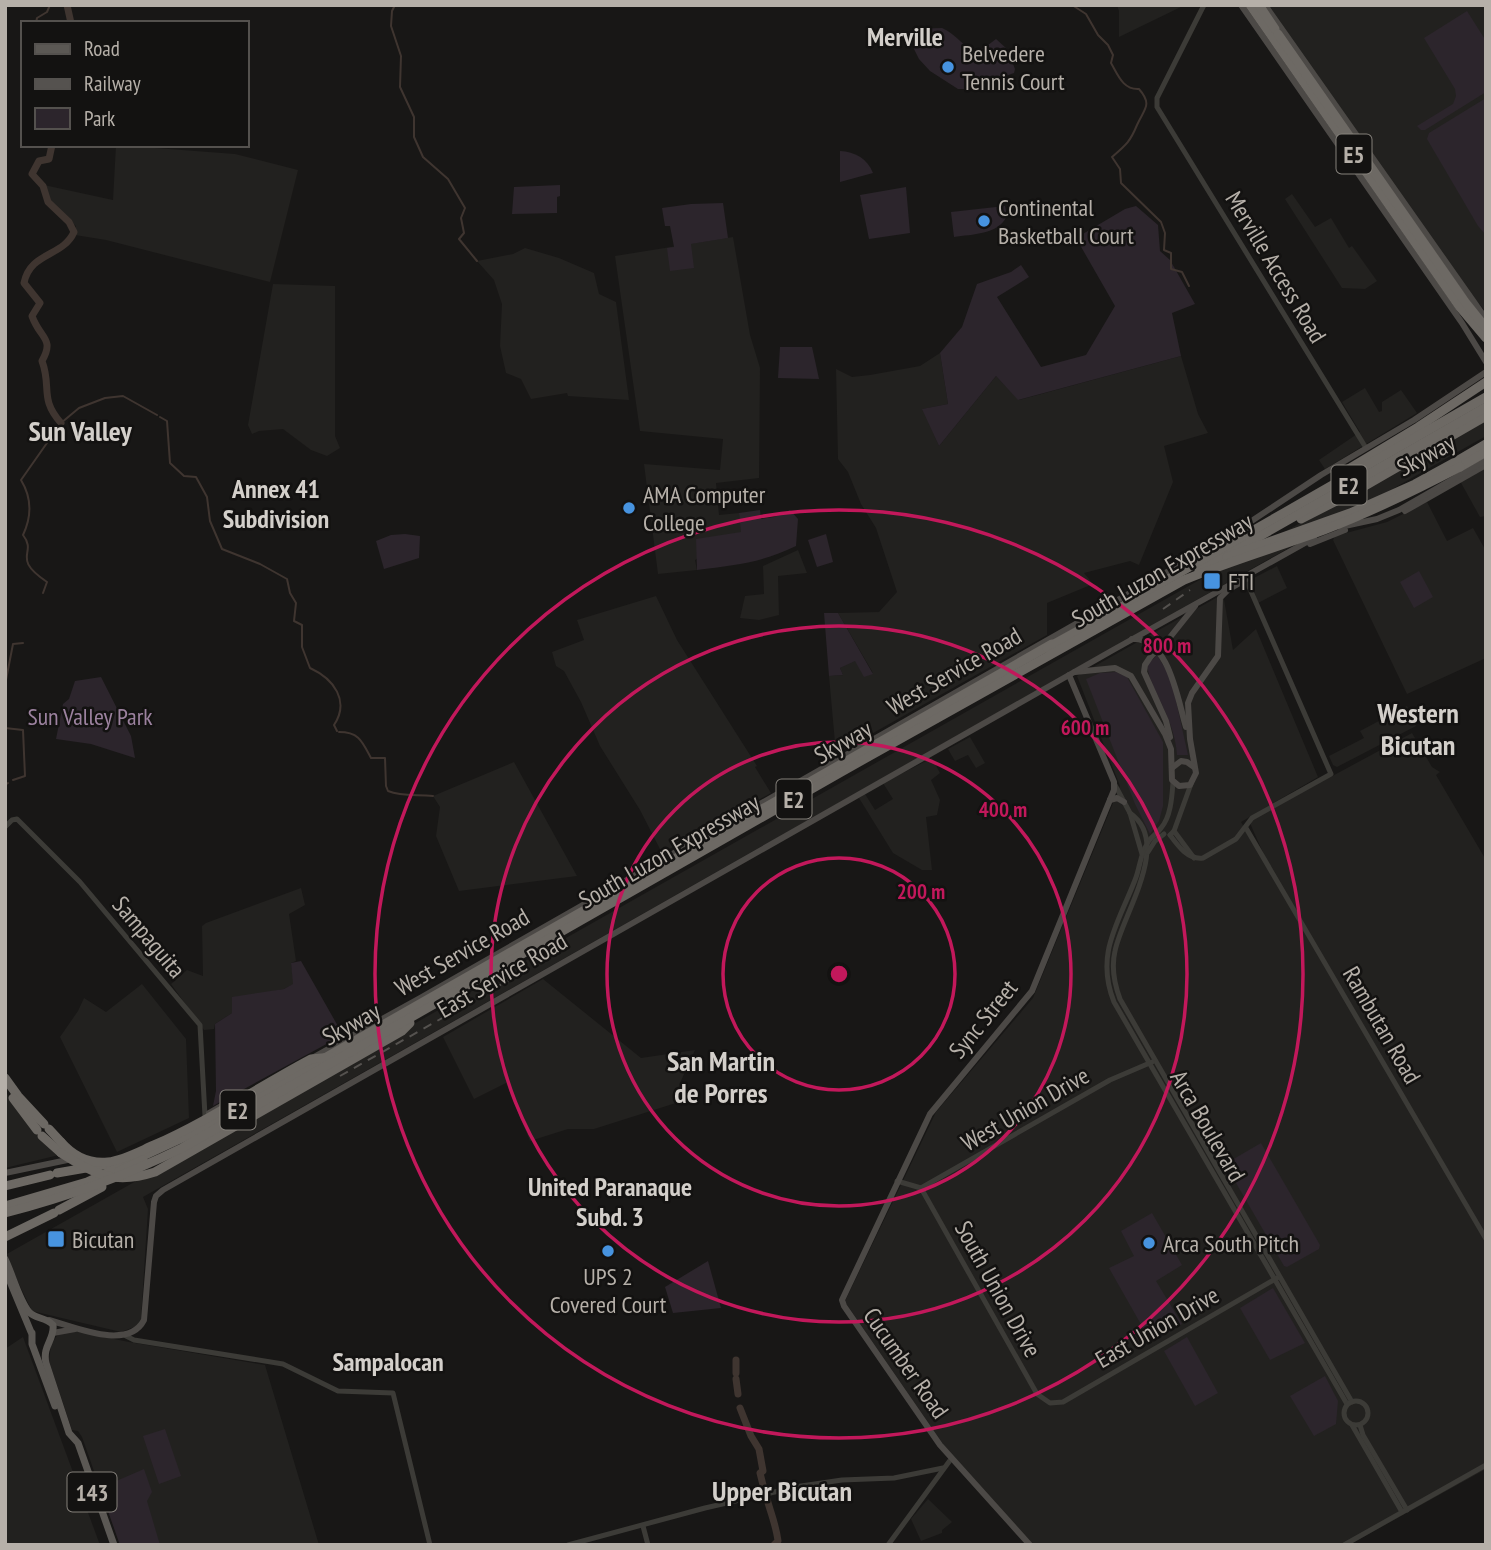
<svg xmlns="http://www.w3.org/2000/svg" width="1491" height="1550" viewBox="0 0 1491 1550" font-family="'PT Sans Narrow',sans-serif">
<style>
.built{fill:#22211f}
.green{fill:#2c252c}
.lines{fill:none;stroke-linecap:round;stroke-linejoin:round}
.stream{stroke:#3f3530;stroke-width:2}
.river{stroke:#3f3530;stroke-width:7}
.tertiary{stroke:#3c3b37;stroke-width:5}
.secondary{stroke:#4c4946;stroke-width:6}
.primary{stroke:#5b5854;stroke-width:7}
.motorway{stroke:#6d6964;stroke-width:9}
.rail{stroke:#55524f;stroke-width:2;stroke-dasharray:9 7;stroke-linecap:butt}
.secondary-bridge{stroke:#4c4946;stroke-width:6}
.motorway-bridge{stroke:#6d6964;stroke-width:9}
.ring{fill:none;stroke:#c2185b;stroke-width:3.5}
.poi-dot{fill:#4793df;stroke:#131211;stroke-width:2.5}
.labels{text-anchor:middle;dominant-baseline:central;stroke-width:5;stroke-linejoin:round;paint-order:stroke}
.shield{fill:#131211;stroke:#85817b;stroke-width:2}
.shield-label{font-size:23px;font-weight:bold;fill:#b6b0a9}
.poi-label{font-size:24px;fill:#b6b0a9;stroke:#131211;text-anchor:start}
.street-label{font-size:24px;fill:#b6b0a9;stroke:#131211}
.park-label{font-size:24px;fill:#9c829f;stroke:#131211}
.neighbourhood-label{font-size:26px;font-weight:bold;fill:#d3cfca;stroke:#131211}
.quarter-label{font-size:28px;font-weight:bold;fill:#d3cfca;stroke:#131211}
.centre{fill:#c2185b;stroke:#131211;stroke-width:3.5}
.ring-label{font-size:21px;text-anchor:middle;font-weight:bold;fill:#c2185b;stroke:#131211;stroke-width:5;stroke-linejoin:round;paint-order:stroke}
</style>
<rect width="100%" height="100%" fill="#181716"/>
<g class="built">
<path d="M1117 5H1185L1119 37V11Z"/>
<path d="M1267 5H1486V312L1474 298Z"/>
<path d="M116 145 235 154 298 170 270 282 106 240 75 235 76 226 49 202 44 185 113 200Z"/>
<path d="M1292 194 1315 227 1331 218 1349 248 1352 246 1377 281 1365 289 1342 288 1285 199Z"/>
<path d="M733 237 750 335 760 368 759 478 716 483 719 515 739 513 742 532 695 560 697 570 658 574 644 464 720 470 723 439 640 431 615 256Z"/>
<path d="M525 248 559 258 594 273 599 294 616 302 629 400 568 396 567 393 531 399 521 379 506 373 500 346 502 304 494 280 477 261 513 254Z"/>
<path d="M273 284 335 286V436L340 448 327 456 311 450 283 429 259 431 252 434 248 425Z"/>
<path d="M940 353 948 404 923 409 939 446 996 376 1019 400 1181 356 1198 414 1208 433 1164 446 1173 482 1139 565 1130 561 1084 573 1093 584 1047 603V635L836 754 829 676 843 675 840 668 855 660 873 673 838 613 879 612 897 592 876 528 861 504 848 472 838 459 836 369 852 377 870 375 920 366Z"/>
<path d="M1365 388 1379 412 1382 411V402L1401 390 1417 413 1325 469 1319 460 1360 432 1342 402Z"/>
<path d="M1486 418V436L143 1197 148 1209 141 1319 137 1326 121 1332 32 1311 5 1255Z"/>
<path d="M1486 467V516L1480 517 1460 481Z"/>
<path d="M1427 502 1447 541 1473 528 1486 551V658L1407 694 1333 540 1335 536 1387 522Z"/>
<path d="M798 550 807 573 778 576 779 615 759 620 740 618 745 596 764 594 763 566Z"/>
<path d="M1277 566 1287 588 1258 603 1250 580Z"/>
<path d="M1223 594 1233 650 1256 629 1318 777 1241 822 1272 873 1249 821 1412 733 1432 767 1440 772 1436 775 1486 860V1469L1349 1545H1034L954 1460 845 1302 846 1299 936 1112 1033 998 1120 786 1077 676Z"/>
<path d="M656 596 677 640 757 766 755 767 771 793 662 853 640 810 600 746 581 702 564 671 556 666 552 652 584 640 577 620Z"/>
<path d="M1407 706 1416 726 1337 767 1333 765 1329 756 1364 738 1360 731Z"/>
<path d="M970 737 985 763 976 768 968 755 955 761 948 749Z"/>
<path d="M932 758 940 773 931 780 940 800 937 815 926 817 932 870H922L893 853 859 798 865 794 875 810 893 799 883 783Z"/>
<path d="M514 762 577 876 459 891 436 836 440 807 433 796Z"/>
<path d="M301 888 305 905 289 914 296 961 291 963 294 984 284 989 251 996 232 1013 215 1024 214 1029 204 1030 171 984 187 970 203 976 202 926 206 923Z"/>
<path d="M543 979 641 1058 695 1050 680 1083 679 1102 594 1129H568L530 1141 506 1083 474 1099 443 1037Z"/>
<path d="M142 984 186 1039 189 1118 117 1152 60 1037 78 1011 84 998 106 1012Z"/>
<path d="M5 1091 36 1132 59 1155 5 1168Z"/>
<path d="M75 1331 129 1342 265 1365 319 1545H120L82 1437 78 1431 72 1430 49 1361 51 1345 56 1337 60 1333Z"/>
<path d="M23 1337 100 1545H5V1349Z"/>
<path d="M928 1499 952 1522 942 1530V1533L921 1541 911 1519Z"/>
</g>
<g class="green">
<path d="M1467 11 1486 41V92L1425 130H1421L1417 126 1453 104 1456 96 1455 89 1424 38Z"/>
<path d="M942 28C966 39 967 63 996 39L1007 49 1015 69 1014 73 969 89H958L930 71 919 59 913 47 912 29Z"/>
<path d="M1486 98V235L1478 226 1427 139 1429 133Z"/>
<path d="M840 151C855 152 867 158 873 173L840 182Z"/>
<path d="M560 185V196L557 197V213L512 214 514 187Z"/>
<path d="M906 187 910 233 869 239 860 195Z"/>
<path d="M723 203 728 238 691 244 694 268 670 271 667 248 674 247 670 226H665L662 208 691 204Z"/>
<path d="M1005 206 1007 216C998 235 972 234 954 237L951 212Z"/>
<path d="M1136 206 1158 225 1160 251 1170 260 1195 304 1172 313 1181 356 1018 400 996 376 939 446 922 409 948 404 940 353 962 327 977 284 1011 272 1021 265 1029 277 997 297 1041 367 1086 355 1115 306 1076 238 1125 209Z"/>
<path d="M780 347H812L819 379 778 378Z"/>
<path d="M760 510 761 519 774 517 790 510 798 519 796 546C761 563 735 565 697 570L696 539 741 532 739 513Z"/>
<path d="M405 534 420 536 419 558 384 569 376 541 391 535Z"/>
<path d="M826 534 833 562 817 567 808 540Z"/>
<path d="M1419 571 1433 597 1414 608 1400 582Z"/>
<path d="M824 613H838L873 674 864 677 855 661 840 668 843 675 829 676Z"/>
<path d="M1157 655 1171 678 1188 755H1177C1176 738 1170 722 1163 707 1157 693 1149 680 1147 665Z"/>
<path d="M1116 672 1127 677 1163 742V806L1159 821 1150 834 1135 804 1086 679 1100 673Z"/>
<path d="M101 677 131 736 135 758 91 744 56 739 63 704 69 699 75 681Z"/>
<path d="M301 961 343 1035 213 1106 216 1091 215 1024 232 1013V997L284 989 293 984 291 963Z"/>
<path d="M1261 1143 1320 1245 1319 1249 1287 1267 1284 1266 1225 1164Z"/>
<path d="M1152 1213 1182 1265 1156 1281 1182 1324 1151 1342 1109 1268 1134 1256 1121 1231Z"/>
<path d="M708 1261 721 1308 673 1313 665 1287Z"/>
<path d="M1273 1288 1305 1343 1270 1360 1240 1308Z"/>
<path d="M1187 1337 1218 1393 1195 1406 1164 1351Z"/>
<path d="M1325 1376 1338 1401 1336 1424 1314 1436 1290 1396Z"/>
<path d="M165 1429 181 1476 159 1484 143 1436Z"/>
<path d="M144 1469 152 1492 147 1501 160 1545H120L100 1488Z"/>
</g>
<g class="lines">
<g class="stream">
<path d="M395 5 392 11 391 26 401 56 400 87 414 117V137L423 157 448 179 465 208 461 218 464 233 459 239 477 261"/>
<path d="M1072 5 1086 14 1098 35 1108 45 1113 55 1111 63C1118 75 1123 90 1139 89 1153 105 1144 109 1137 125 1130 142 1126 145 1112 157L1120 169 1121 183 1161 222 1165 233 1164 250 1171 253V269L1182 272 1189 286"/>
<path d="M36 23 37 18 47 12 50 5"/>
<path d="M160 417 167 421 170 463 184 476 196 477 207 497 210 521 222 549 260 564 287 579 290 593 296 603 294 621 302 625V647L310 668C334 679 350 701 334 725L337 731"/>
<path d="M43 593 47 582C10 557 38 554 23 535 32 516 32 498 21 480L61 423 79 408 105 398 123 396 157 415"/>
<path d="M5 685 13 644 23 643"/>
<path d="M5 728 23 730 25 776 13 780"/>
<path d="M339 732C359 732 362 741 371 758H385L386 786 388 791C403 797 417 794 433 796"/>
<path d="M5 785 8 783"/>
</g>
<g class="river">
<path d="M67 5 71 23"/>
<path d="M52 145 49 159 39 161 32 174 43 186 48 202 69 222 74 232C63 257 30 252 24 283L40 303 32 316C40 339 55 338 42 361 52 388 39 398 61 423"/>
<path d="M736 1360V1373"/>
<path d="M736 1379 738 1394"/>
<path d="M740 1408 751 1436 759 1449 763 1471 760 1473 764 1489"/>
<path d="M767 1499C771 1514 776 1525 778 1541L774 1545"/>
</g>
<g class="tertiary">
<path d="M1204 5 1157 98V107L1366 448"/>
<path d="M1173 782C1172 796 1171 817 1161 828 1157 834 1150 837 1147 844 1140 855 1140 868 1135 880 1118 924 1095 954 1114 1002L1347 1404"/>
<path d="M1115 785 1130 813 1142 854"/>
<path d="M1130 813C1173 843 1122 915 1115 951 1111 968 1114 983 1120 999L1352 1402"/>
<path d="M5 827 12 820 17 819 80 882 200 1025 205 1116"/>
<path d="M1246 828 1486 1239"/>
<path d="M1174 831 1194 858"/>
<path d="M1170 835C1178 846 1188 860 1203 858L1236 839 1252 818 1331 774 1246 580"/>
<path d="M1170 835 1174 831 1191 784"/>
<path d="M1148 852 1155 841 1164 834"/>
<path d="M897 1181 921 1188"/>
<path d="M921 1188 1037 1394 1050 1403 1063 1402 1277 1278"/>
<path d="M921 1188 1110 1080 1152 1062"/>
<path d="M126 1336 134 1340 283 1364 338 1391 393 1393 430 1545"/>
<circle cx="1356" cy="1413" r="12"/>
<path d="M1352 1425 1402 1512"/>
<path d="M1360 1425 1363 1435 1407 1510"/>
<path d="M643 1526 648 1545"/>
<path d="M568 1545 705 1508 801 1486 842 1480 894 1478 943 1468"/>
<path d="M888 1545 951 1459"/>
<path d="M1344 1545 1486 1465"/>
</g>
<g class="secondary">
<path d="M1241 5 1462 323 1486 362"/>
<path d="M1265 5 1486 319"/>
<path d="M1405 511 1486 465"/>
<path d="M1340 527 1377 519 1399 510 1486 460"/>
<path d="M1310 544 1345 530"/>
<path d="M1132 639C1169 636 1178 702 1186 727"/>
<path d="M1167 641 1195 606"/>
<path d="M1151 656 1145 665 1144 672 1166 721 1170 737"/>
<path d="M1075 672 1115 668 1131 676 1165 734 1171 749 1172 780 1179 786 1190 785 1196 773 1190 739 1188 703 1192 693 1218 656 1220 598 1228 590 1248 578"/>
<path d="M1172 768 1181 761 1187 762 1194 767"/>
<path d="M1110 800 1117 798 1124 802"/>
<path d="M312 1058 420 998 1223 540 1321 475 1414 420 1486 372"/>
<path d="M209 1113 240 1095"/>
<path d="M5 1173 72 1159"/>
<path d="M49 1320C75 1327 128 1351 144 1320L154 1202 156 1196 163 1190 1113 650 1314 538"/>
<path d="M53 1333 75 1329"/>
<path d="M1030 1545 940 1445 844 1306 842 1300 930 1114 1032 991 1114 790V782L1069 675"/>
</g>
<g class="primary">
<path d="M5 1259C12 1273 19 1300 29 1312 35 1319 46 1317 53 1325 55 1339 42 1346 46 1363L69 1433 78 1443 114 1545"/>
<path d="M6 1272 31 1332"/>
<path d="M32 1333V1344L55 1406"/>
</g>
<g class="motorway">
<path d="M1250 5 1459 306 1486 338"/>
<path d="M1259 5 1275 29"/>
<path d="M1278 34 1466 303 1486 328"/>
<path d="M1457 461 1486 444"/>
<path d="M1460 467 1486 452"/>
<path d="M1340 474 1418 427 1486 382"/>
<path d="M1301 519 1356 491 1486 416"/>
<path d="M1199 571 1486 407"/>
<path d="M1144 593 1486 397"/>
<path d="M5 1078 18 1096 44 1124"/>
<path d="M13 1098 37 1130"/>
<path d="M49 1129 61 1142"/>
<path d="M42 1136 61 1153"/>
<path d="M57 1173 109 1164"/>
<path d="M5 1186 50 1175"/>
<path d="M5 1206 87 1182 193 1133 1052 644"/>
<path d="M59 1210 102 1187"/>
<path d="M5 1237 54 1213"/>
</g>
<g class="rail">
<path d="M1163 609 1190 590"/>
<path d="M340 1076 541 962"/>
</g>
<path class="secondary-bridge" d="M1151 656 1167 641"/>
<g class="motorway-bridge">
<path d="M1227 557 1350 513 1415 484 1457 461"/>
<path d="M1047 648 1150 591"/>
<path d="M61 1142C74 1157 89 1164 108 1162 124 1160 140 1151 154 1145 209 1121 258 1087 311 1059L332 1057"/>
<path d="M61 1153C95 1175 115 1185 155 1172L402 1031 410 1023"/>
<path d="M119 1171 143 1160"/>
<path d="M5 1213C67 1197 125 1176 182 1148L843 771 1184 580C1230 561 1278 547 1324 530 1371 512 1416 490 1460 467"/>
</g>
</g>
<g class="ring">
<circle cx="839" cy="974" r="116"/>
<circle cx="839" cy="974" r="232"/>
<circle cx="839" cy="974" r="348"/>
<circle cx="839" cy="974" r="464"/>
</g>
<g class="poi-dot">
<circle cx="948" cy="67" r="7"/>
<circle cx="984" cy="221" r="7"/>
<circle cx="629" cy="508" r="7"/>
<rect x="1203" y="572" width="18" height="18" rx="3.5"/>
<rect x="47" y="1230" width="18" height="18" rx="3.5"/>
<circle cx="1149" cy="1243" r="7"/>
<circle cx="608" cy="1251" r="7"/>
</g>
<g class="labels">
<g class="shield">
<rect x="1336.5" y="134.5" width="35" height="39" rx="5"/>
<rect x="1331.5" y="465.5" width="35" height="39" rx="5"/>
<rect x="776.5" y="779.5" width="35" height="39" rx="5"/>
<rect x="220.5" y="1090.5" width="35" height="39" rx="5"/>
<rect x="67.5" y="1472.5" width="49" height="39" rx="5"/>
</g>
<g class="shield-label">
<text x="1354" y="154">E5</text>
<text x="1349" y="485">E2</text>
<text x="794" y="799">E2</text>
<text x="238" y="1110">E2</text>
<text x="92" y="1492">143</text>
</g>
<g class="poi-label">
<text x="962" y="53">Belvedere<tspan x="962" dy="28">Tennis Court</tspan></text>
<text x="998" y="207">Continental<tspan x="998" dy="28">Basketball Court</tspan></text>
<text x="643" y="494">AMA Computer<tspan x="643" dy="28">College</tspan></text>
<text x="1228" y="581">FTI</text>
<text x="72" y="1239">Bicutan</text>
<text x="1163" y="1243">Arca South Pitch</text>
<text x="608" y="1276" text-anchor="middle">UPS 2<tspan x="608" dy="28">Covered Court</tspan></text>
</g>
<g class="street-label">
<text transform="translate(1276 267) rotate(59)">Merville Access Road</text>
<text transform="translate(1426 455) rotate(-28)">Skyway</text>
<text transform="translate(1162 570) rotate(-30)">South Luzon Expressway</text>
<text transform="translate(954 671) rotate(-30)">West Service Road</text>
<text transform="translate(843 742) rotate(-30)">Skyway</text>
<text transform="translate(669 851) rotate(-30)">South Luzon Expressway</text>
<text transform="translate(149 937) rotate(50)">Sampaguita</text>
<text transform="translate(462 952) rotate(-30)">West Service Road</text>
<text transform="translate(502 975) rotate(-30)">East Service Road</text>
<text transform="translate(983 1019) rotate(-51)">Sync Street</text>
<text transform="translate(351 1024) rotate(-29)">Skyway</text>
<text transform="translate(1382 1025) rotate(60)">Rambutan Road</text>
<text transform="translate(1025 1109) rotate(-30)">West Union Drive</text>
<text transform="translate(1208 1126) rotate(60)">Arca Boulevard</text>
<text transform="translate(998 1289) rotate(61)">South Union Drive</text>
<text transform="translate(1157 1327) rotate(-30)">East Union Drive</text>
<text transform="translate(906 1363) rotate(55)">Cucumber Road</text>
</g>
<g class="park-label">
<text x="90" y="716">Sun Valley Park</text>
</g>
<g class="neighbourhood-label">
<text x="905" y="36">Merville</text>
<text x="276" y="488">Annex 41<tspan x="276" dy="30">Subdivision</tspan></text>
<text x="610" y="1186">United Paranaque<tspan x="610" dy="30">Subd. 3</tspan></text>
<text x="388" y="1361">Sampalocan</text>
</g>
<g class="quarter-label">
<text x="80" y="430">Sun Valley</text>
<text x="1418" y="712">Western<tspan x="1418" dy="32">Bicutan</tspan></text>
<text x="721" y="1060">San Martin<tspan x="721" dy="32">de Porres</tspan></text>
<text x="782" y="1490">Upper Bicutan</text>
</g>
</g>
<circle cx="839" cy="974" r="10" class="centre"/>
<g class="ring-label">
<text x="1167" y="653">800 m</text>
<text x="1085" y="735">600 m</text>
<text x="1003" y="817">400 m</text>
<text x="921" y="899">200 m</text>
</g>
<rect width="1491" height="1550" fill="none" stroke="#b6b0a9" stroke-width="14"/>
<rect x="21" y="21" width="228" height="126" fill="#131211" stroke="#54514e" stroke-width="2"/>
<rect x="35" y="44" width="35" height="10" fill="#5b5854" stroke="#54514e" stroke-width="2"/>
<text x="84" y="56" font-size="21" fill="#b6b0a9">Road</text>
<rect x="35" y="79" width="35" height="10" fill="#55524f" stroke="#54514e" stroke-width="2"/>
<text x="84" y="91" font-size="21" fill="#b6b0a9">Railway</text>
<rect x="35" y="108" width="35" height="21" fill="#2c252c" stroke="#54514e" stroke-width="2"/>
<text x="84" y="126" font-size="21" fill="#b6b0a9">Park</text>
</svg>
